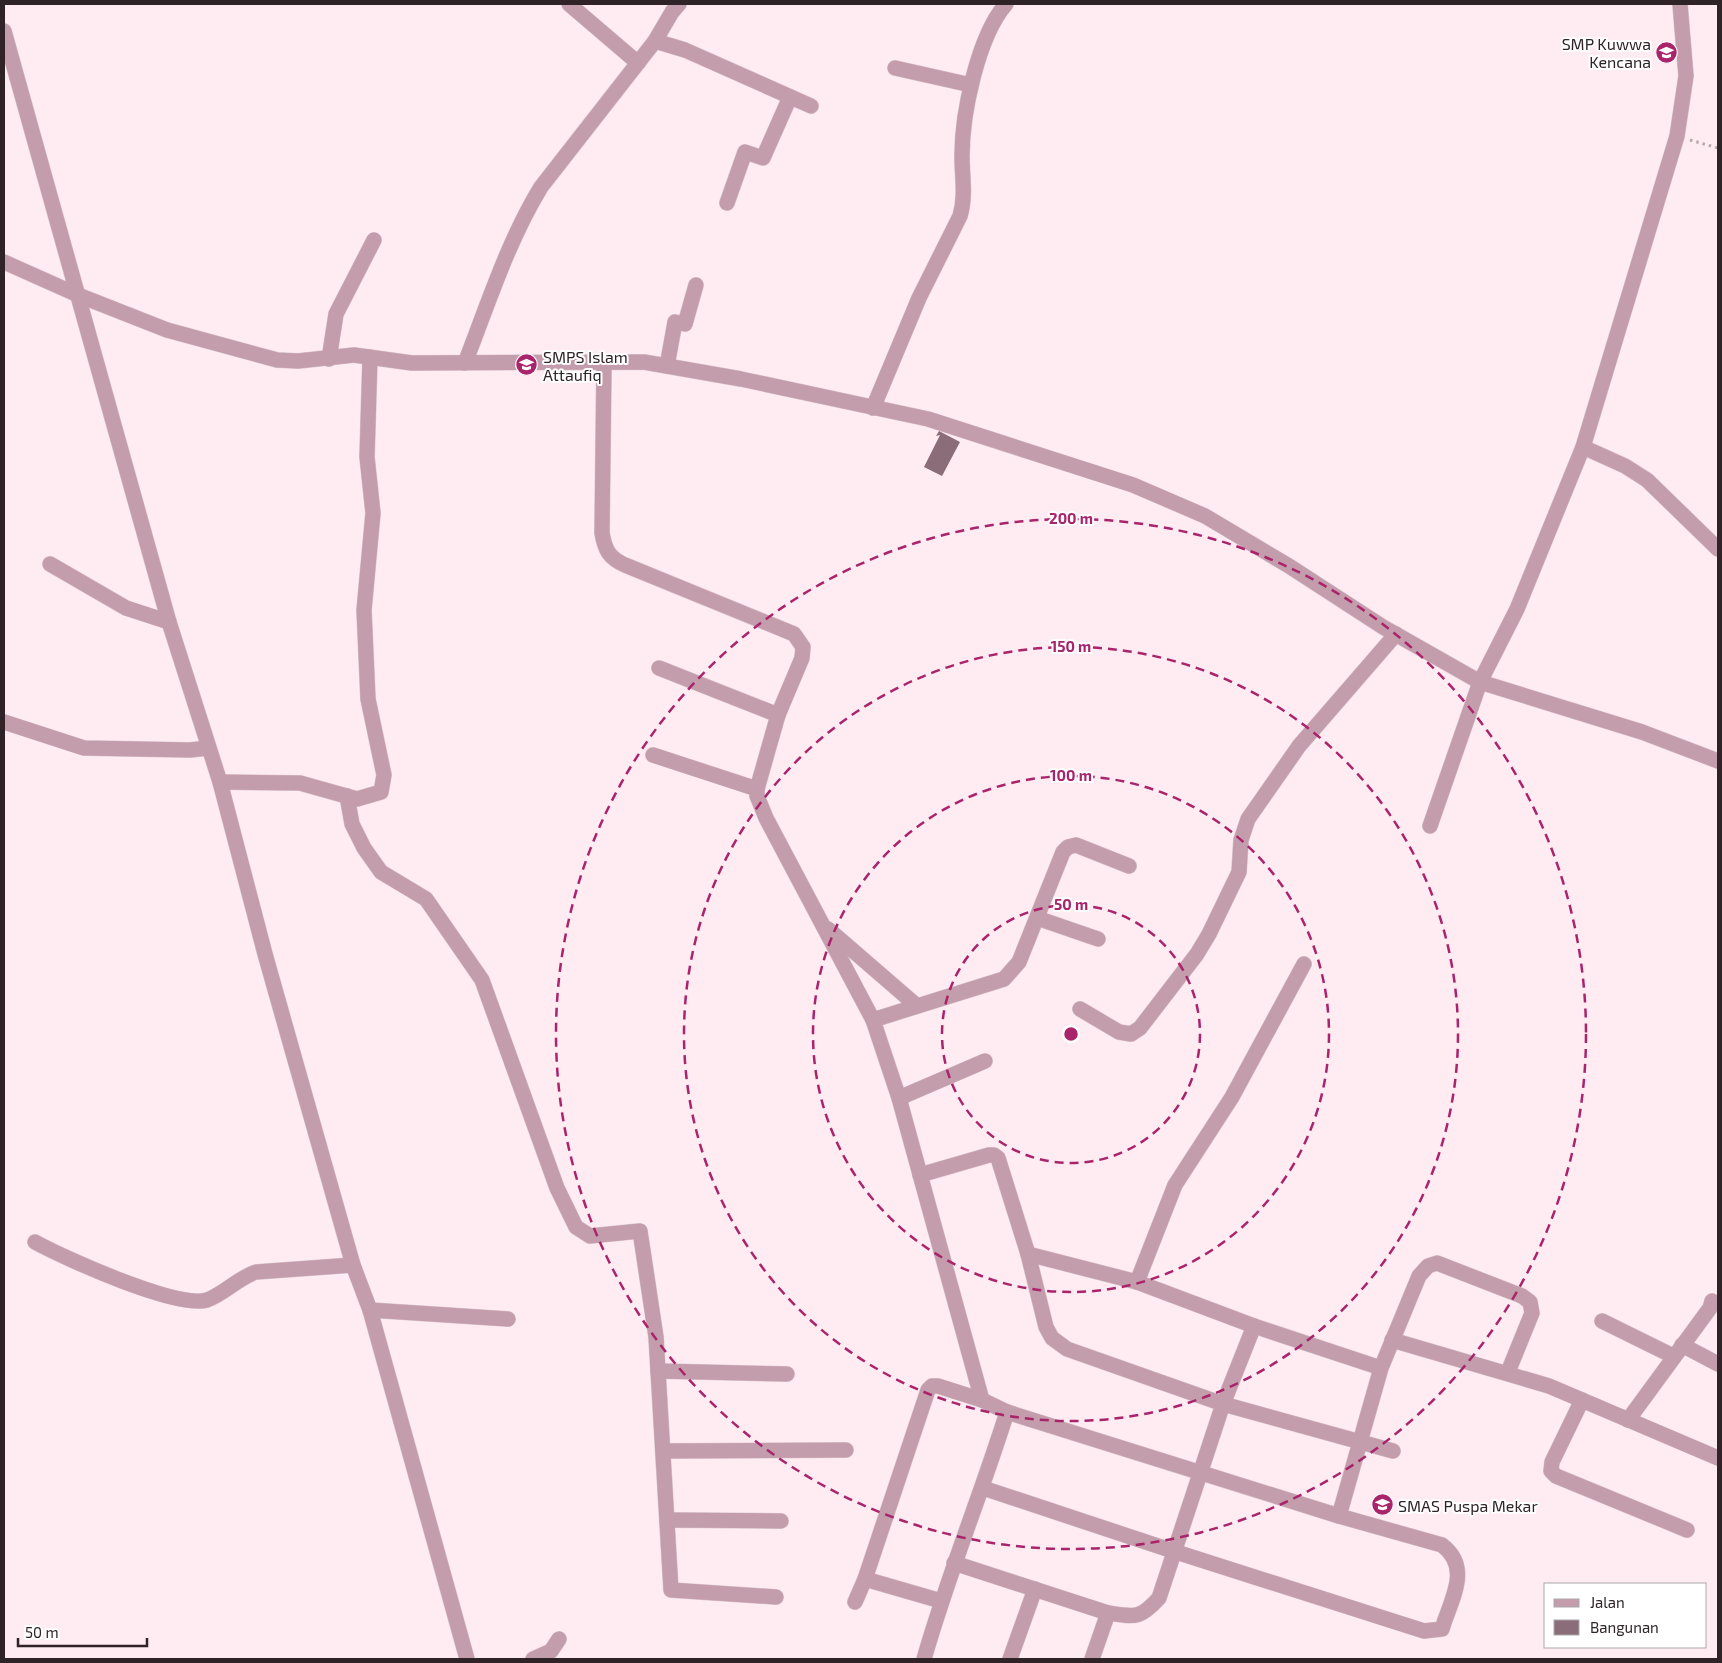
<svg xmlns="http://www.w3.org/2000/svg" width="1722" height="1663" viewBox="0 0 1722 1663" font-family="'Exo 2',sans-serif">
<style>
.building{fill:#8a6d78}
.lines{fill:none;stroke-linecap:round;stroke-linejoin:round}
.minor-casing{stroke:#dac7ce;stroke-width:16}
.path{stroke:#bba9b0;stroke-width:3;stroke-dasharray:2.5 4;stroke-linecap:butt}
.minor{stroke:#c49dac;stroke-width:15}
.ring{fill:none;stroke:#aa246c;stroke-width:2.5;stroke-dasharray:9 6}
.labels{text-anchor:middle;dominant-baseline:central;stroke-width:4;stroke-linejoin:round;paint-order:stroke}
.poi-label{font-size:16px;fill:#2f2328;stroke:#fff;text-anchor:start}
.centre{fill:#aa246c;stroke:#fff;stroke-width:2.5}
.ring-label{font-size:15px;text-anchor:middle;font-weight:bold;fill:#aa246c;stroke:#fff;stroke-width:4;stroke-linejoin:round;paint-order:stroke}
</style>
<rect width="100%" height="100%" fill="#ffebf2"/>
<path class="building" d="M939 431 960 442 942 476 924 467 940 435 936 436Z"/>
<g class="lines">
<defs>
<g id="minor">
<path d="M569 4 638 63"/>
<path d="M4 31 169 622 220 782 265 954 353 1265 370 1310 467 1659"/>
<path d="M655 41 685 50 811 106"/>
<path d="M895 68 971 85"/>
<path d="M727 203 745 152 763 158 790 97"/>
<path d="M4 262 78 295 167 330 277 360 298 361 354 355 412 363 644 362 741 379 928 419 1133 485 1205 516 1289 566 1383 627 1480 682 1517 609 1583 447 1677 136 1686 76 1680 4"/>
<path d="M329 359 336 314 374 240"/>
<path d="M465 363C488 304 508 241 541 187L655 41 672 12 679 4"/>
<path d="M604 363 602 533C605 550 609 558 625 565L794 634 803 647 802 658 778 715 757 789V796L766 818 873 1020 899 1098 982 1400"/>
<path d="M667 366 675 322 685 324 696 285"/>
<path d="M873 408 919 298 960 216C966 196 962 177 962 156 962 113 978 36 1006 4"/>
<path d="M1583 447 1625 466 1647 480 1718 549"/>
<path d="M50 564 126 608 169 622"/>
<path d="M659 668 778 715"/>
<path d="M4 722 84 748 190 750 208 748"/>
<path d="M653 755 757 789"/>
<path d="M220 782 300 783 357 799 381 792 384 775 368 699 364 610 373 513 367 457 370 357"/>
<path d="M347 796 352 824 364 848 381 872 426 899 482 980 557 1188 576 1227 590 1236 640 1231 656 1337 671 1590 776 1597"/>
<path d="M1430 826 1480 682 1642 732 1718 761"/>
<path d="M1037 918 1098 939"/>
<path d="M828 929 917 1006"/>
<path d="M1080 1009 1119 1032 1131 1034 1140 1028 1197 954 1209 934 1239 872 1241 840 1248 819 1299 746 1396 634"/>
<path d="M873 1020 1004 979 1019 962 1063 852 1068 847 1076 845 1129 866"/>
<path d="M899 1098 985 1061"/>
<path d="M920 1175 989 1155H994L998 1158 1028 1254 1046 1327 1052 1338 1067 1349 1223 1404 1393 1451"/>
<path d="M35 1242C64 1258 177 1309 207 1300 224 1294 238 1278 256 1272L353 1265"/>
<path d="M1028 1254 1137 1282 1254 1326 1381 1368"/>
<path d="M1137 1282 1175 1185 1232 1097 1304 964"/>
<path d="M370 1310 508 1319"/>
<path d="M1602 1321 1673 1356"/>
<path d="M1392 1340 1549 1386 1718 1458"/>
<path d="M1682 1345 1718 1364"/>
<path d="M658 1371 787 1374"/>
<path d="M1582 1400 1552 1462 1551 1471 1556 1476 1687 1530"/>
<path d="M1628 1420 1710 1308 1712 1301"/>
<path d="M663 1451 846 1450"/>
<path d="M1339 1516 1381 1368 1419 1276 1428 1266 1437 1263 1522 1296 1530 1302 1532 1313 1508 1372"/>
<path d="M667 1520 781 1521"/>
<path d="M954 1563 1108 1613C1136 1617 1140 1619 1159 1598L1223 1404 1254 1326"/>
<path d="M865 1579 941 1601"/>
<path d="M855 1602 865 1579 928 1390 932 1386H938L982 1400 1007 1412"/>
<path d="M533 1659 551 1651 559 1639"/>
<path d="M924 1659C948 1575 981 1495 1007 1412L1339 1516 1442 1545C1472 1568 1451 1599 1442 1629L1424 1631 1173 1551 983 1488"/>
<path d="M1010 1659 1035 1589"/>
<path d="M1092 1659 1108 1613"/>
</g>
</defs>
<use href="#minor" class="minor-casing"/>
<path class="path" d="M1690 140 1718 148"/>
<use href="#minor" class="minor"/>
</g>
<g class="ring">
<circle cx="1071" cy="1034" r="129"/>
<circle cx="1071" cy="1034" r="258"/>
<circle cx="1071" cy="1034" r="387"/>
<circle cx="1071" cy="1034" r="515"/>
</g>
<defs>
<symbol id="school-disc" viewBox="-11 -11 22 22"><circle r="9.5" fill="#aa246c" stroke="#fff"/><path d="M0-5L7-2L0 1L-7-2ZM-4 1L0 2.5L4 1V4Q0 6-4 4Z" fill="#fff"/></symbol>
</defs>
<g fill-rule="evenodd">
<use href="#school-disc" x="1654" y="40" width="25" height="25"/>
<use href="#school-disc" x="514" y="352" width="25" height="25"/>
<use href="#school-disc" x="1370" y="1492" width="25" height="25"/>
</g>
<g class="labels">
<g class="poi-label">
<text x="1651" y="43" text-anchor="end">SMP Kuwwa<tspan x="1651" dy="18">Kencana</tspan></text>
<text x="543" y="356">SMPS Islam<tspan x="543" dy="18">Attaufiq</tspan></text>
<text x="1398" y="1505">SMAS Puspa Mekar</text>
</g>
</g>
<circle cx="1071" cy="1034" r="8" class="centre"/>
<g class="ring-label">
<text x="1071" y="524">200 m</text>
<text x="1071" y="652">150 m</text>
<text x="1071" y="781">100 m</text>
<text x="1071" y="910">50 m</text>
</g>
<rect width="1722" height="1663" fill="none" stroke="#2f2328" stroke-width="10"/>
<rect x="1544" y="1583" width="162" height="65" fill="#ffffff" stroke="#aca7a9"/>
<rect x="1554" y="1599" width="25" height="8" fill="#c49dac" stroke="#aca7a9"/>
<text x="1590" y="1608" font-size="15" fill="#2f2328">Jalan</text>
<rect x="1554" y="1620" width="25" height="15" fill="#8a6d78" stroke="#aca7a9"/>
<text x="1590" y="1633" font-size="15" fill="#2f2328">Bangunan</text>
<path d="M18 1638v8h129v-8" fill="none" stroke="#2f2328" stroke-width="2.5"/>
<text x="25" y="1638" font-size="15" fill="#2f2328" stroke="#ffffff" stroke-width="4" paint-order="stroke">50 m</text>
</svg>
